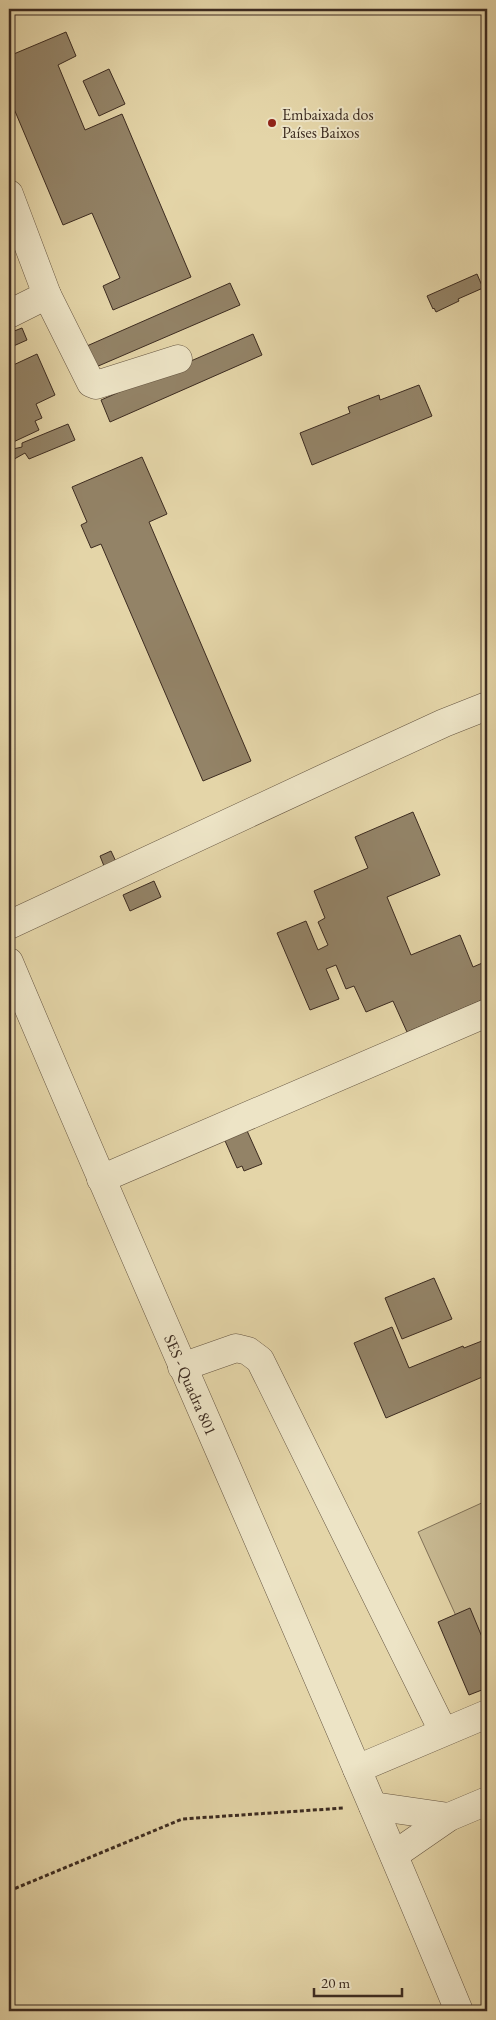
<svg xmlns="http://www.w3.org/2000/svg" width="496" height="2020" viewBox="0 0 496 2020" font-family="'EB Garamond',serif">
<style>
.green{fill:#c7b891;stroke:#827258}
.building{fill:#938367;stroke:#3c2b20}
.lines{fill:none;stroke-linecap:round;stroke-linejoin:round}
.minor-casing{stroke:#665642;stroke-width:29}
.path{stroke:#3c2b20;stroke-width:3;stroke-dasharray:4 2.5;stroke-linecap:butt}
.minor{stroke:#ede4c6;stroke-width:28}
.poi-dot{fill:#8f2418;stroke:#ede4c6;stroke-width:2}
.labels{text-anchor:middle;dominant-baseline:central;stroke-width:4;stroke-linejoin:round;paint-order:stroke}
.poi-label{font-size:16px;fill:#3c2b20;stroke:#ede4c6;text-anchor:start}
.street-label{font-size:16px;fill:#3c2b20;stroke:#ede4c6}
</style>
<rect width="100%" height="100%" fill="#e4d5a8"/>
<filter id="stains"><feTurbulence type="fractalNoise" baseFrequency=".004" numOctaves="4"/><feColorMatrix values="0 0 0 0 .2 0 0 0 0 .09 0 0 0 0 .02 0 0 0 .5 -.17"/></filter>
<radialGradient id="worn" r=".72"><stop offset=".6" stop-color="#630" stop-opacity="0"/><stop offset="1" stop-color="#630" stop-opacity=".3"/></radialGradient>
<path class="green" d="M486 1501 487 1655 476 1660 418 1532Z"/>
<g class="building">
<path d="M66 32 76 56 58 65 85 130 122 114 191 277 113 310 103 286 120 278 92 213 63 225 9 97V56Z"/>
<path d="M109 69 125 104 99 116 83 81Z"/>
<path d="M477 274 483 288 458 299 459 301 436 312 434 308 433 309 427 296Z"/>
<path d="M230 283 240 305 89 370 80 349Z"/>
<path d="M22 328 27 340 9 348V333Z"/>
<path d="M253 334 262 355 110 422 101 400Z"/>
<path d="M37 354 55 395 36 404 42 418 35 421 39 430 9 444V367Z"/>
<path d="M419 385 432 416 312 465 300 433 350 413 348 407 379 395 380 400Z"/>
<path d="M68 424 75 440 29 459 25 453 9 462V450L22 447V443Z"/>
<path d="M142 457 167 514 149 522 251 761 203 781 101 544 91 548 81 525 87 522 72 487Z"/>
<path d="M413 812 440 875 387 897 411 955 460 935 473 967 487 961V998L407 1032 393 1001 366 1012 354 986 346 989 336 965 326 969 339 999 310 1010 277 933 306 921 318 950 328 945 318 922 325 918 314 891 368 868 355 837Z"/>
<path d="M111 851 118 866 106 871 100 856Z"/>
<path d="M154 881 161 897 130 911 123 895Z"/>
<path d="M244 1124 262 1164 244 1171 242 1166 237 1168 222 1134Z"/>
<path d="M434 1278 452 1319 402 1339 385 1298Z"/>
<path d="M392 1327 409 1368 463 1346 464 1348 487 1339V1375L386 1418 354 1343Z"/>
<path d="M470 1608 487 1649V1688L469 1695 438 1622Z"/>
</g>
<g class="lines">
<defs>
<g id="minor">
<path d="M9 194 47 295 9 314"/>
<path d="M47 295 91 383 96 385 178 359"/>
<path d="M9 925 329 776 444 723 487 706"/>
<path id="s1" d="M9 962C157 1313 314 1660 459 2011"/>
<path d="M101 1179 487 1013"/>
<path d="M182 1367 236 1348 248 1351 260 1360 443 1731"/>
<path d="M357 1769 487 1714"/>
<path d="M373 1806 449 1817"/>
<path d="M394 1855 449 1817 487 1801"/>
</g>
</defs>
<use href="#minor" class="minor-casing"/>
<path class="path" d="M9 1891 182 1819 344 1808"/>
<use href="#minor" class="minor"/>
</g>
<circle class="poi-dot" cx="272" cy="123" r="5"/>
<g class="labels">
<g class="poi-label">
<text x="282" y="114">Embaixada dos<tspan x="282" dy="18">Países Baixos</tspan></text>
</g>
<g class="street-label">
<text stroke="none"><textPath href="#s1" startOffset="460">SES - Quadra 801</textPath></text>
</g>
</g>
<rect width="496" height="2020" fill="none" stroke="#e4d5a8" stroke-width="30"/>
<rect x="10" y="10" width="476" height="2000" fill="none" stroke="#3c2b20" stroke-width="2.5"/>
<rect x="15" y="15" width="466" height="1990" fill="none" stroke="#3c2b20"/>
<path d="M314 1988v8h88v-8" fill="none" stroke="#3c2b20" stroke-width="2.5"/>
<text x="321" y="1988" font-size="15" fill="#3c2b20" stroke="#ede4c6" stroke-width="4" paint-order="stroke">20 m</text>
<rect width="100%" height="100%" filter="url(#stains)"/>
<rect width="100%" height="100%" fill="url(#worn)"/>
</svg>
